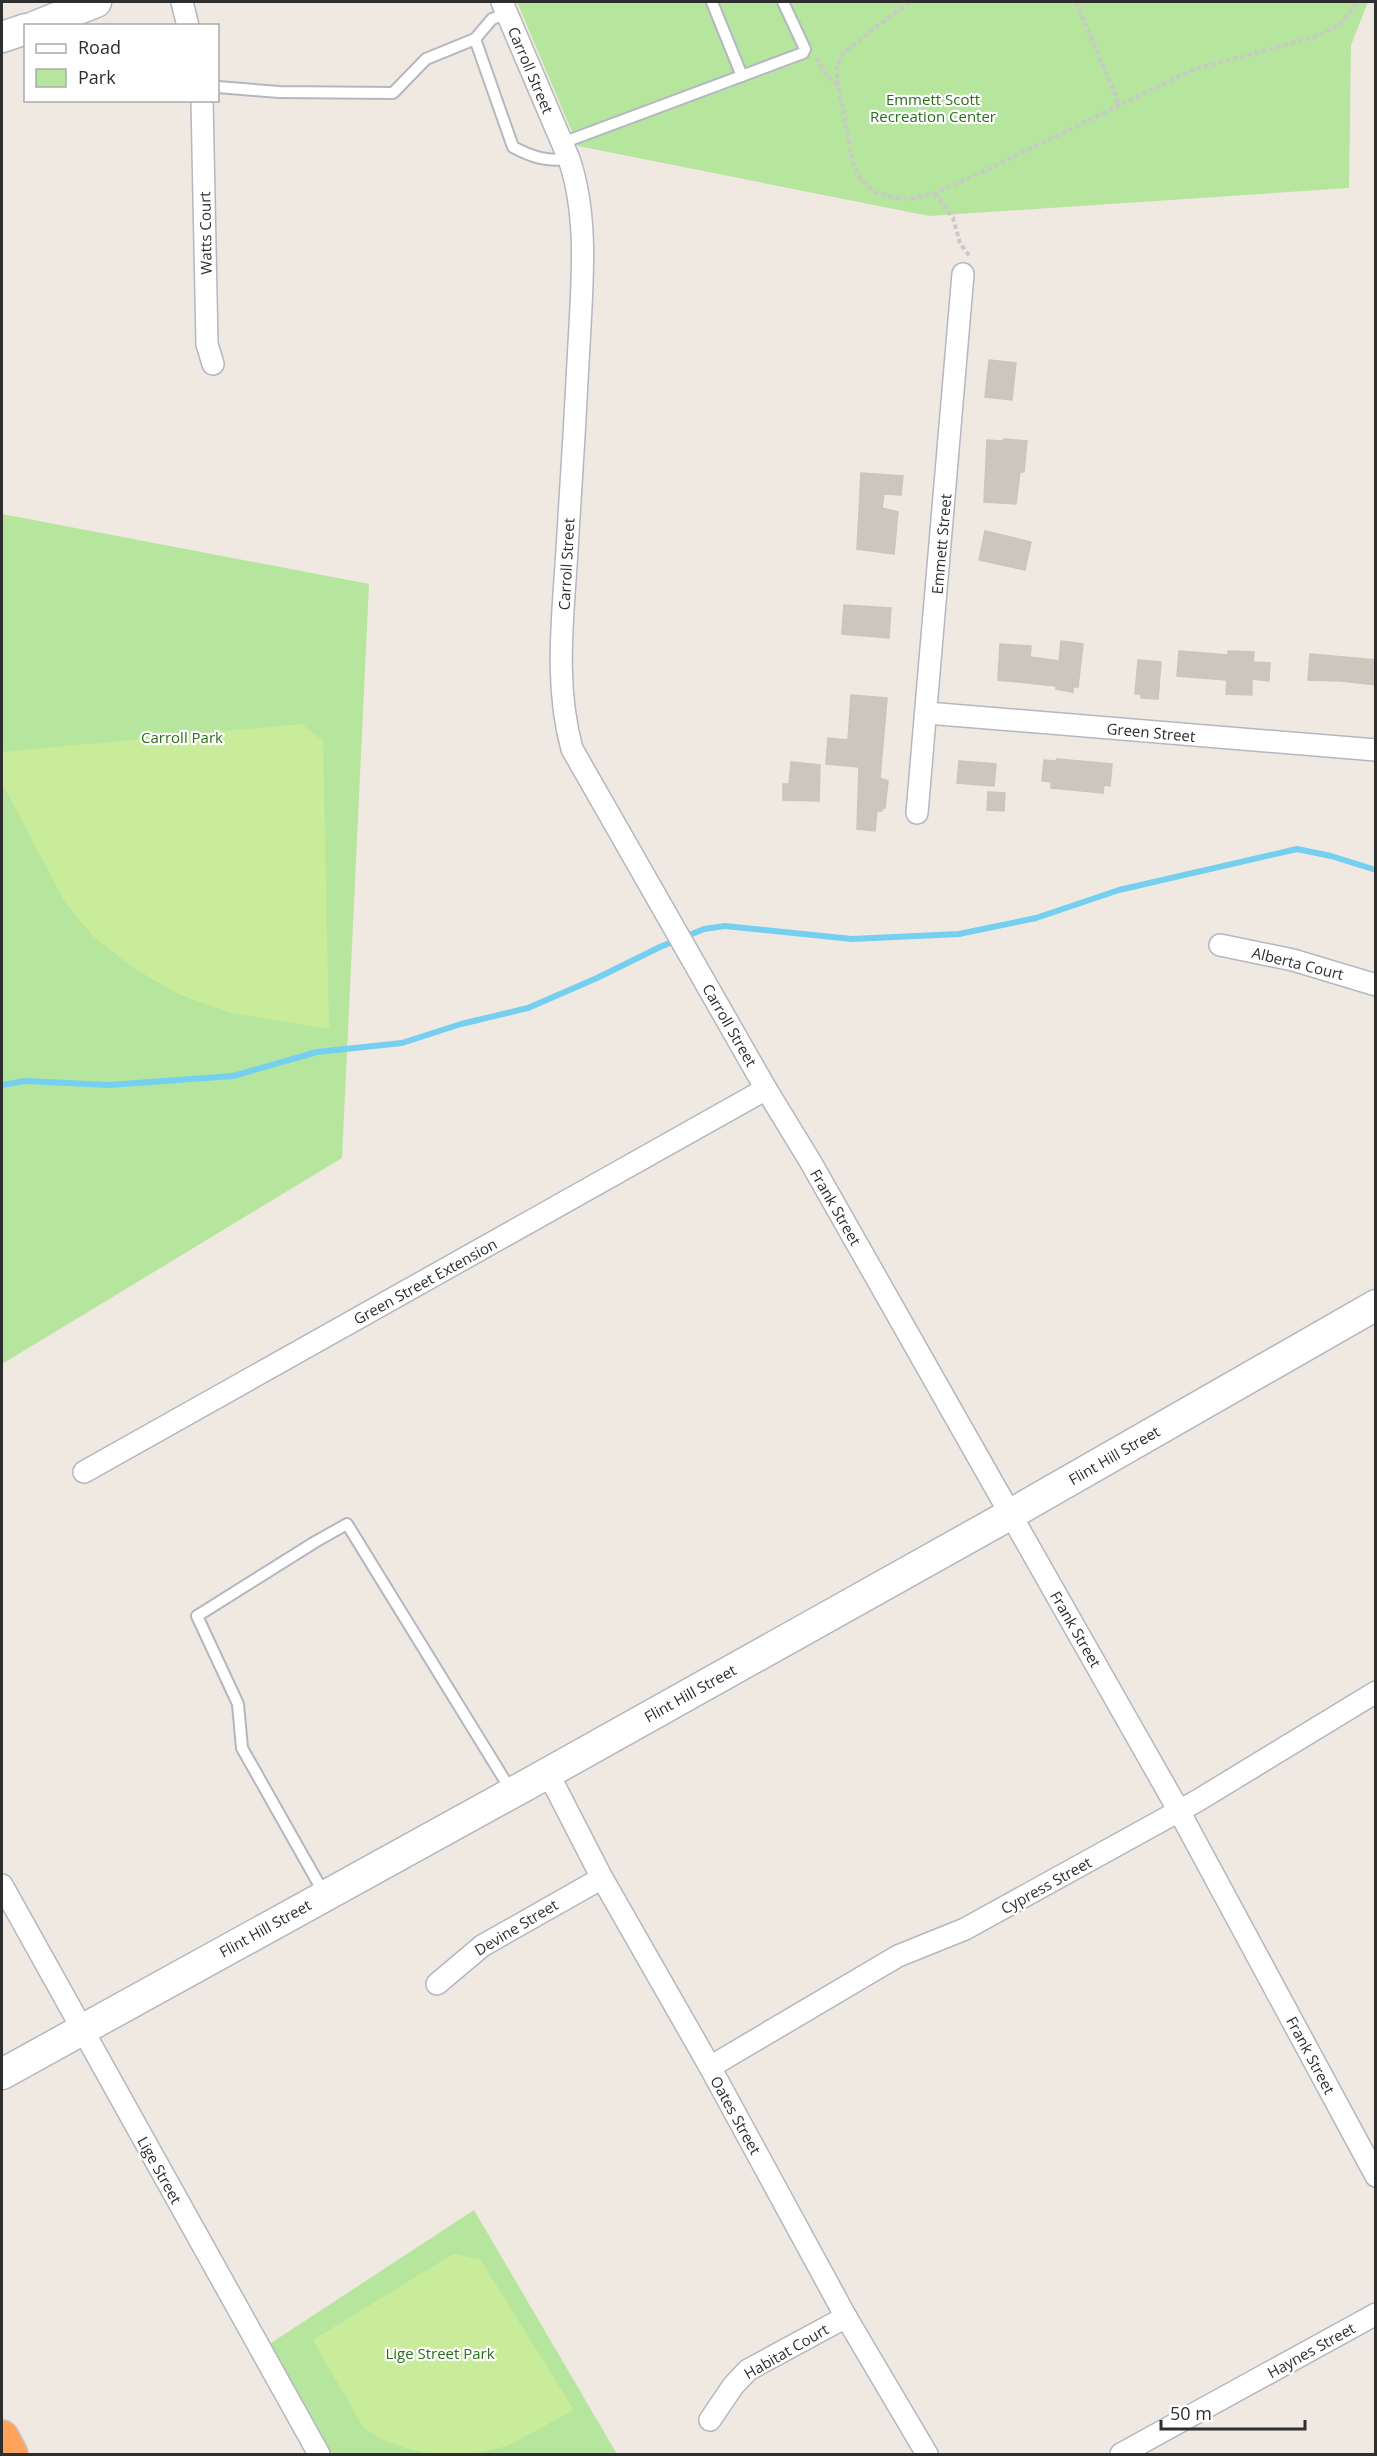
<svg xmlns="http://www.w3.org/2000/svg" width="1377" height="2456" viewBox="0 0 1377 2456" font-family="'Open Sans',sans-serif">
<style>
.green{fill:#b6e59e}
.pitch{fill:#c9ec9a}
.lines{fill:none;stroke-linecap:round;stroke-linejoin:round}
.stream{stroke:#75cff0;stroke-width:6}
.building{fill:#cbc7bf;stroke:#cbc5ba;stroke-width:1.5}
.lane-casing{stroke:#b4b7c1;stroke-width:14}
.street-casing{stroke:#b4b7c1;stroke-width:24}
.secondary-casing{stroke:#b4b7c1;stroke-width:33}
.highway-casing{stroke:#c9c9c9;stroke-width:36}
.path{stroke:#c9c9c9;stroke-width:4;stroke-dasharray:4.5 3;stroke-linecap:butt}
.lane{stroke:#fff;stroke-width:10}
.street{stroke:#fff;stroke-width:21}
.secondary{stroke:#fff;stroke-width:30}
.highway{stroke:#ffa35c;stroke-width:33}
.labels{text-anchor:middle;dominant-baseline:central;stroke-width:4.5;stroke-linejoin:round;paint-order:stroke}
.street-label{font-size:15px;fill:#2e2e2e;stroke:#fff}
.park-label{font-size:15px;fill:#2c6e1b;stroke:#fff}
</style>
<rect width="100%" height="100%" fill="#efe9e1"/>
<g class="green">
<path d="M517 2H1368L1351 45 1349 188 929 216 578 146Z"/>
<path d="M2 514 369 584 342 1158 2 1364Z"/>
<path d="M474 2210 617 2454H331L268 2345Z"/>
</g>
<g class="pitch">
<path d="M302 724 323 741 329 1029 231 1013 178 994 132 967 93 936 66 904 2 783V752Z"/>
<path d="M453 2254 480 2259 574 2410 507 2446 471 2454H431L405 2448 381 2439 363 2427 313 2340Z"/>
</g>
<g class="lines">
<path class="stream" d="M2 1085 25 1081 109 1085 233 1076 317 1052 402 1043 461 1024 528 1008 597 978 660 947 704 929 725 926 852 939 959 934 1036 918 1119 890 1297 849 1331 856 1376 870"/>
</g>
<g class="building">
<path d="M989 360 1016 363 1012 400 985 397Z"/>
<path d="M1004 439 1027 441 1024 472H1020L1016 504 984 502 987 440 1003 441Z"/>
<path d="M861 473 903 476 901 495 884 494 882 508 898 512 894 554 857 549Z"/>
<path d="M985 531 1031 542 1025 570 979 560Z"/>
<path d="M844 605 891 608 889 638 842 634Z"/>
<path d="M1061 641 1083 644 1078 687H1073V692L1056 689V686L998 680 1000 644 1031 646 1030 657 1059 661Z"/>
<path d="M1179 651 1228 655V651L1254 652 1253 662 1270 663 1269 681 1252 679V695L1226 694 1227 680 1177 676Z"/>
<path d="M1310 654 1376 660V685L1341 681 1308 680Z"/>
<path d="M1138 660 1161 662 1158 699 1141 698V694H1135Z"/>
<path d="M851 695 887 698 880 778 888 781 885 808H883L882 811H877L875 831 857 829 859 767 826 764 828 738 848 740Z"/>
<path d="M1057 759 1112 764 1110 786 1104 785 1103 793 1051 788V782L1042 781 1044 760 1056 761Z"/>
<path d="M959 761 996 764 994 786 957 783Z"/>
<path d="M791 762 820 765 819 801 783 800V784H789Z"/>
<path d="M988 792 1005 793 1004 811 987 810Z"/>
</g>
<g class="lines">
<defs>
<g id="lane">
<path d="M712 2 742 76"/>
<path d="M475 39 513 147C532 157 547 162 569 159"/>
<path d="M218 87 279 92 393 93 426 59 475 39 492 19 507 13"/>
<path d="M562 143 803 53 805 49 783 2"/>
<path d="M325 1895 242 1748 238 1704 197 1616 315 1542 347 1524 512 1792"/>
</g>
<g id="street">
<path d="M182 2 188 26"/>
<path d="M502 2 569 159C587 212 583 271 580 326 576 401 572 475 567 550 563 617 554 684 572 749L766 1089 810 1161 1179 1811 1376 2176"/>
<path d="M202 100 207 344 213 364"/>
<path d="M927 713 1376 750"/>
<path d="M917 813 963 274"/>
<path d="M1220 945 1293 960 1376 985"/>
<path d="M84 1472 766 1089"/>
<path d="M548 1773 602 1878 710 2067 846 2317 927 2454"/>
<path d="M2 1885 319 2454"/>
<path d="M437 1984 482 1946 602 1878"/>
<path d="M710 2067 898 1956 965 1929 1197 1801 1376 1692"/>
<path d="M710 2420 733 2386 748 2370 846 2317"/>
<path d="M1121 2454 1376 2314"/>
</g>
<g id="secondary">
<path d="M36 26 96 2"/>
<path d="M2 37 26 29"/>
<path d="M2 2074 548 1773 1011 1514 1376 1305"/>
</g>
<path id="highway" d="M2 2437 11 2454"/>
</defs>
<use href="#lane" class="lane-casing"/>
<use href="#street" class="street-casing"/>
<use href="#secondary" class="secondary-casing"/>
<use href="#highway" class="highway-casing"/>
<g class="path">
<path d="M909 2 844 52 837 65V79L853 164 862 181 875 192 891 197 910 199 935 193 976 175 1192 70 1318 36 1340 24 1358 2"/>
<path d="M1076 2 1116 96 1118 105"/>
<path d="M817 58 824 72 837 85"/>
<path d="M935 193 953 218 960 243 970 257"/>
</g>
<use href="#lane" class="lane"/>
<use href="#street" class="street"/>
<use href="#secondary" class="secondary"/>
<use href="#highway" class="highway"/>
</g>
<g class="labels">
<g class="street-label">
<text transform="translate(531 70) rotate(67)">Carroll Street</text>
<text transform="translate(205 233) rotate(-91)">Watts Court</text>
<text transform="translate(941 544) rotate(-85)">Emmett Street</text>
<text transform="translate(566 564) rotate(-87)">Carroll Street</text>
<text transform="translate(1151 732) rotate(5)">Green Street</text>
<text transform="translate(1298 963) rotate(14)">Alberta Court</text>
<text transform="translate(730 1025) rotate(60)">Carroll Street</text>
<text transform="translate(836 1207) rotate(60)">Frank Street</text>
<text transform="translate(425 1281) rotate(-29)">Green Street Extension</text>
<text transform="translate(1114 1455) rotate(-30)">Flint Hill Street</text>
<text transform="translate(1076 1629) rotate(60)">Frank Street</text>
<text transform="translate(690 1693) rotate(-29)">Flint Hill Street</text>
<text transform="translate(1046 1885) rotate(-29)">Cypress Street</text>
<text transform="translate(516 1927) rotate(-31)">Devine Street</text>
<text transform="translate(265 1928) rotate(-29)">Flint Hill Street</text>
<text transform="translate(1311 2055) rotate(62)">Frank Street</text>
<text transform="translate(736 2115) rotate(61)">Oates Street</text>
<text transform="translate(160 2170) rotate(61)">Lige Street</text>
<text transform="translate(1311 2350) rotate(-29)">Haynes Street</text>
<text transform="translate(786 2351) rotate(-30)">Habitat Court</text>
</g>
<g class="park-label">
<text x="933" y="99">Emmett Scott<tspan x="933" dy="17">Recreation Center</tspan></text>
<text x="182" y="737">Carroll Park</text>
<text x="440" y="2353">Lige Street Park</text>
</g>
</g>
<rect width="1377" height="2456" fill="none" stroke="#2e2e2e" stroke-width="6"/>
<rect x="24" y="24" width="195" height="78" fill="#ffffff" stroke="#ababab" stroke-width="1.5"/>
<rect x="36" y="44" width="30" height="9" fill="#ffffff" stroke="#ababab" stroke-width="1.5"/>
<text x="78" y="54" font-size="18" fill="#2e2e2e">Road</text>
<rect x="36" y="69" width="30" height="18" fill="#b6e59e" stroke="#ababab" stroke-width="1.5"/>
<text x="78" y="84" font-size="18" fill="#2e2e2e">Park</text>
<path d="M1161 2420v9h144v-9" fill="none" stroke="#2e2e2e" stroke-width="3"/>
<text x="1170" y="2420" font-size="18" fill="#2e2e2e" stroke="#ffffff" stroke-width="4.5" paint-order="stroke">50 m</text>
</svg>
